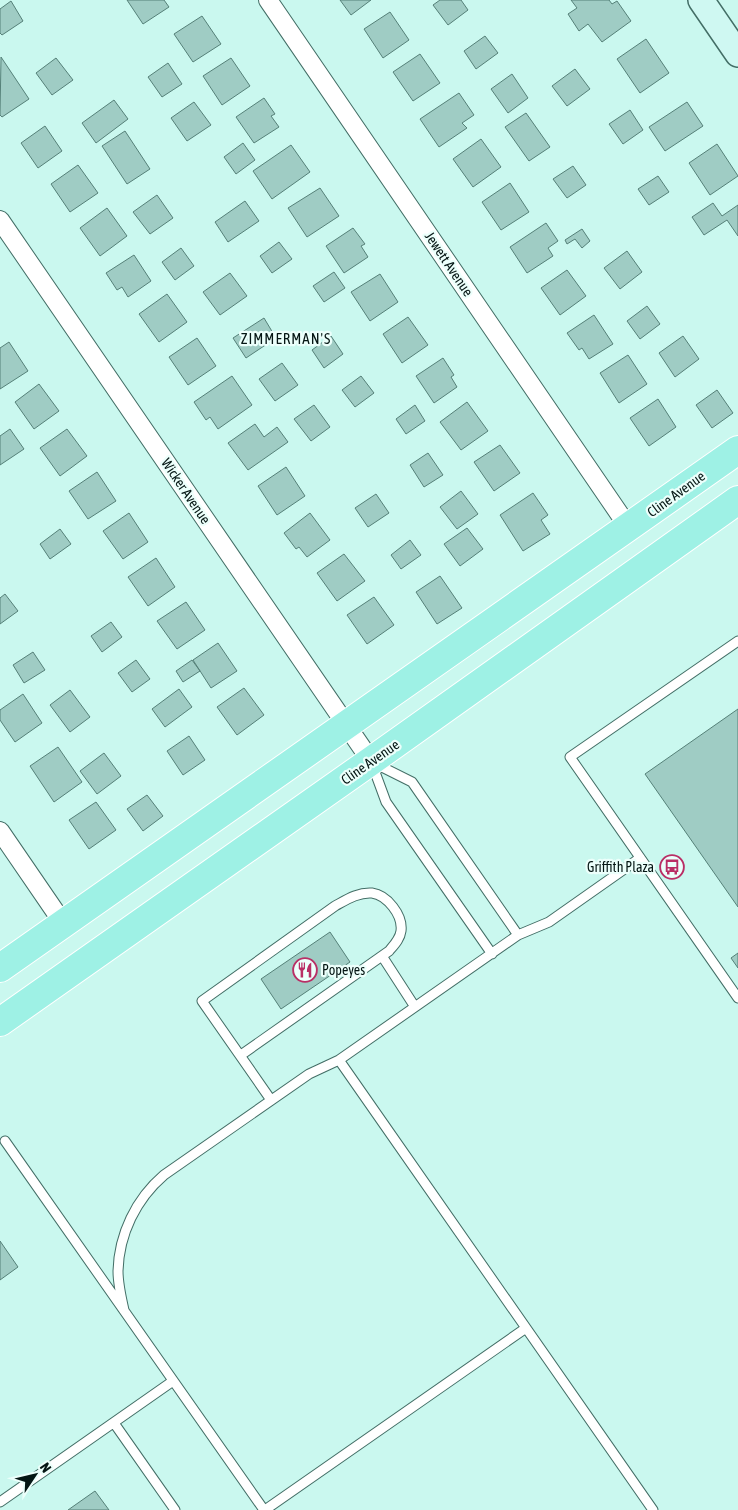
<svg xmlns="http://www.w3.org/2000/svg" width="738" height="1510" font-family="'Asap Condensed',sans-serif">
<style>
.building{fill:#9fccc4;stroke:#558078}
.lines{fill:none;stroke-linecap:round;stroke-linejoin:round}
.lane-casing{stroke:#436e66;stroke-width:11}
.street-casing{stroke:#436e66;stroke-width:20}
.secondary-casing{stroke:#436e66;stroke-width:28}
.primary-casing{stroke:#fff;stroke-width:30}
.lane{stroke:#fff;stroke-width:9}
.street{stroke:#fff;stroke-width:18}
.secondary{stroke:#cff8f2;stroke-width:25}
.primary{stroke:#9ef1e5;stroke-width:28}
.labels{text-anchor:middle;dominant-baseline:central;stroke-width:4.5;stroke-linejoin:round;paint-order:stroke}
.street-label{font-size:14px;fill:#051614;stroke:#ecfffb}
.poi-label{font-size:14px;fill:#051614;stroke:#ecfffb;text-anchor:end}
.neighbourhood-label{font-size:15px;letter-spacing:1px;fill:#051614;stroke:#ecfffb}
</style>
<rect width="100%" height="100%" fill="#caf8ef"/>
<!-- building -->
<path class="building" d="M 127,0 L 164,0 L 169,7 L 143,24 Z
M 340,0 L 371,0 L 351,15 Z
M 440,0 L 461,0 L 468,10 L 448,25 L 433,5 Z
M 571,0 L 609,0 L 612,4 L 617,1 L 631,21 L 602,42 L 588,24 L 579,31 L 568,14 L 577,8 Z
M 11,1 L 23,21 L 2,35 L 0,33 L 0,9 Z
M 390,12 L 409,40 L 383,58 L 364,29 Z
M 202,16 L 221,44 L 193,62 L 174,34 Z
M 485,36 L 498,53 L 476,69 L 464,51 Z
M 646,39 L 669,73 L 640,93 L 617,59 Z
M 420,54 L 440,83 L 413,101 L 393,72 Z
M 1,57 L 29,99 L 2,117 L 0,115 Z
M 56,58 L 73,80 L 52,95 L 36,73 Z
M 231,58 L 250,86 L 222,105 L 203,76 Z
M 168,63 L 182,84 L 162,97 L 148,77 Z
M 575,69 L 590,89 L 567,106 L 552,86 Z
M 512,74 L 528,98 L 508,113 L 491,89 Z
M 459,93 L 474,115 L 462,123 L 467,128 L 439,147 L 420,119 Z
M 264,98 L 275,114 L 271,116 L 279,127 L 254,143 L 236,117 Z
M 114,100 L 128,119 L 96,143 L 82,123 Z
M 194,102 L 211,125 L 187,141 L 171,118 Z
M 687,102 L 703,126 L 665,151 L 649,127 Z
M 630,110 L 643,130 L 623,144 L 609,124 Z
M 526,113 L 550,147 L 529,161 L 505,127 Z
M 45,126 L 62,151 L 38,168 L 21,143 Z
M 125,131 L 150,169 L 127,184 L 102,146 Z
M 481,139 L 501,167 L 473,187 L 453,159 Z
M 243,143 L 255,160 L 236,174 L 224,157 Z
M 717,144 L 738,176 L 710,195 L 689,163 Z
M 291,145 L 310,172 L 272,199 L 253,171 Z
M 78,165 L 98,193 L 70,212 L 51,184 Z
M 573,166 L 586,185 L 567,198 L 553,179 Z
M 658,176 L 669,192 L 649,205 L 638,189 Z
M 510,183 L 529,212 L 501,230 L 482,202 Z
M 320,188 L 339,216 L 307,237 L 288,208 Z
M 157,195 L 173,218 L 150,234 L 133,212 Z
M 245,201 L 259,221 L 228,242 L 215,222 Z
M 713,203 L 722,216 L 738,205 L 738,236 L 727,220 L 704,235 L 692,217 Z
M 107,208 L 127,236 L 100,256 L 80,228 Z
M 546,223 L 558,241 L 548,248 L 553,256 L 527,273 L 510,247 Z
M 353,228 L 365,244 L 361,246 L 368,257 L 344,273 L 326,246 Z
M 582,229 L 590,241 L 582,248 L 575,239 L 567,244 L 565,240 Z
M 279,242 L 292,259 L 272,273 L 260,256 Z
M 181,248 L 194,266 L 175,280 L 162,262 Z
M 627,251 L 642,272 L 620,289 L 604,268 Z
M 134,255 L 151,281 L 128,297 L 122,287 L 117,290 L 106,273 Z
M 567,270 L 586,296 L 560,315 L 541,288 Z
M 334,272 L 345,288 L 324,302 L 313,286 Z
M 230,273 L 247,296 L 220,315 L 203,292 Z
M 380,274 L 398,302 L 370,321 L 351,292 Z
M 167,294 L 187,322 L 159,342 L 139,314 Z
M 647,306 L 660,324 L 640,339 L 627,321 Z
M 594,315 L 613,344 L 589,359 L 582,348 L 579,350 L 567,333 Z
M 408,317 L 428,345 L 402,363 L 383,334 Z
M 264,318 L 276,338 L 246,358 L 233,338 Z
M 331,336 L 343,354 L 324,368 L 312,350 Z
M 683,336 L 699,359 L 675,377 L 659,353 Z
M 197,338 L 216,366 L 188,385 L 169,357 Z
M 9,342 L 28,371 L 0,389 L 0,348 Z
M 628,355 L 647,384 L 619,403 L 600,373 Z
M 443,358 L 454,375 L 451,377 L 457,387 L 434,403 L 416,376 Z
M 282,363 L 298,385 L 275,401 L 259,379 Z
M 232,376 L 252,405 L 218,429 L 210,417 L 206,420 L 194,402 Z
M 361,376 L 374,393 L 355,407 L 342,390 Z
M 39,384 L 59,411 L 34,429 L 15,402 Z
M 717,390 L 733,413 L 712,428 L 696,405 Z
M 658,399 L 676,427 L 649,446 L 630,418 Z
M 467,402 L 488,431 L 461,450 L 440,422 Z
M 314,405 L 330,427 L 311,441 L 294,419 Z
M 415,405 L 425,421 L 406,434 L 396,419 Z
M 255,424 L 264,437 L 277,427 L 288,442 L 248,470 L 228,443 Z
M 10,429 L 24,449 L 0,465 L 0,436 Z
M 67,429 L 87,456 L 60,476 L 40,448 Z
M 500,445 L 520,473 L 494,491 L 474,462 Z
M 428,453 L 443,475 L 424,487 L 410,465 Z
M 286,467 L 305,496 L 277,515 L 258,486 Z
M 97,472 L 116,501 L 88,519 L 69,491 Z
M 461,491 L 478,514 L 457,529 L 440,507 Z
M 533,493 L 548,515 L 541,520 L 550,534 L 523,551 L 500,515 Z
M 376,494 L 389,513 L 368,527 L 355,508 Z
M 129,513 L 148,542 L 123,559 L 103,531 Z
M 310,513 L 330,540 L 307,557 L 299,547 L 296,549 L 284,533 Z
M 467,528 L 483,549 L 460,566 L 444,544 Z
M 60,529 L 71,544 L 50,559 L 40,544 Z
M 410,540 L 421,555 L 401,569 L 391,555 Z
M 344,554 L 365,581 L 337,601 L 317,573 Z
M 156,558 L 175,587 L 148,606 L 128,577 Z
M 440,576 L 462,608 L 437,624 L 416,592 Z
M 5,594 L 18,611 L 0,624 L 0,598 Z
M 374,597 L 394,625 L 367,644 L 347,615 Z
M 186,602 L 205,630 L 177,649 L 157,621 Z
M 111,622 L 122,637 L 102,652 L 91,636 Z
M 218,643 L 237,671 L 211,688 L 193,660 Z
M 33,652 L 45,670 L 24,683 L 13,665 Z
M 136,660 L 150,679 L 132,692 L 118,673 Z
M 192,660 L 200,671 L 183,682 L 176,671 Z
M 244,688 L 264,715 L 237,735 L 217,707 Z
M 179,689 L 192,707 L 165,727 L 152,709 Z
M 70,690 L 90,717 L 70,732 L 50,705 Z
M 23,694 L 42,723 L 15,742 L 0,720 L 0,710 Z
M 738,709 L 738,907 L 645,774 Z
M 189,736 L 205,760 L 183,775 L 167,751 Z
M 58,747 L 82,782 L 54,802 L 30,766 Z
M 104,753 L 121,776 L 97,794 L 80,771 Z
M 147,795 L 163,816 L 143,831 L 127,809 Z
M 96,802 L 116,830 L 89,849 L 69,820 Z
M 330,932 L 350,962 L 281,1009 L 261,979 Z
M 738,953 L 738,968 L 731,958 Z
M 0,1241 L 18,1267 L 0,1280 Z
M 95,1491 L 109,1510 L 68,1510 Z"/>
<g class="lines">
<!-- lane casing -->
<g class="lane-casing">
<path id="lane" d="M 738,641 L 570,757 L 738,998
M 374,763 L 412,782 L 518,935
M 372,764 L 386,802 L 492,954
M 382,956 L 415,1007
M 241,1055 L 389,951 C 394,945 400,939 401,931 C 403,915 387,895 372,893 C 358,892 346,900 335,906 L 202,1001 L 271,1100
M 339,1060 L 653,1510
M 5,1141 L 264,1510
M 124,1310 C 121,1297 118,1284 118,1271 C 119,1234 136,1199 164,1175 L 309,1074 L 339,1060 L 518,935 L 549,922 L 640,858
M 114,1423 L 175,1510
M 0,1502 L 173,1381
M 265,1510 L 526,1328"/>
</g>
<!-- street casing -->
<g class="street-casing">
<path id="street" d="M 268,0 L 629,528
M 0,220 L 371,761
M 0,831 L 63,923"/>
</g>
<!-- secondary casing -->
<g class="secondary-casing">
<path id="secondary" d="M 701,0 L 738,54"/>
</g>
<!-- primary casing -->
<g class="primary-casing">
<path id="primary" d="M 0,968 L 738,450
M 0,1022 L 371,761 L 738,500"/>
</g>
<!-- lane -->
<use href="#lane" class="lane"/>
<!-- street -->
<use href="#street" class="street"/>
<!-- secondary -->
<use href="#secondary" class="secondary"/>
<!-- primary -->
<use href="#primary" class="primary"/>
</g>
<!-- icons -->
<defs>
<g id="bus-ring" transform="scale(1.25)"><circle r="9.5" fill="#ecfffb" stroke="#b92e65" stroke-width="1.5"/><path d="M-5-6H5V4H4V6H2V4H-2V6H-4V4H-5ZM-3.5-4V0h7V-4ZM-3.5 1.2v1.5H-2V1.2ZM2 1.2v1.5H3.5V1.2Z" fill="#b92e65"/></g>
<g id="restaurant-ring" transform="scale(1.25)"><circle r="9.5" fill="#ecfffb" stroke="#b92e65" stroke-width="1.5"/><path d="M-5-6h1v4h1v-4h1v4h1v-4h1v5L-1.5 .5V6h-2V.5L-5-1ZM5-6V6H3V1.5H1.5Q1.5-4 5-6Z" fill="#b92e65"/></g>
</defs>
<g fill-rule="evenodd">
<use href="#bus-ring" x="672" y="867"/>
<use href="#restaurant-ring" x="305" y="970"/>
</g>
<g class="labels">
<!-- street labels -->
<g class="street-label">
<text transform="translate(449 264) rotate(56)">Jewett Avenue</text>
<text transform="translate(186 491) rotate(56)">Wicker Avenue</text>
<text transform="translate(676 494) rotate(-36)">Cline Avenue</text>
<text transform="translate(370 762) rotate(-35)">Cline Avenue</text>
</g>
<!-- poi labels -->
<g class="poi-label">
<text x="654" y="867">Griffith Plaza</text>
<text x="322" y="970" text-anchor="start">Popeyes</text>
</g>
<!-- neighbourhood labels -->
<g class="neighbourhood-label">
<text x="286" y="338">ZIMMERMAN'S</text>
</g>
</g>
<!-- north arrow -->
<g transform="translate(35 1475) rotate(55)" stroke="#ecfffb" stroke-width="4" paint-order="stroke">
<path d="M0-4L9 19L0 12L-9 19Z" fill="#051614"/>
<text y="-8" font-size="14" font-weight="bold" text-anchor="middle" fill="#051614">N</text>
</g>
</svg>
